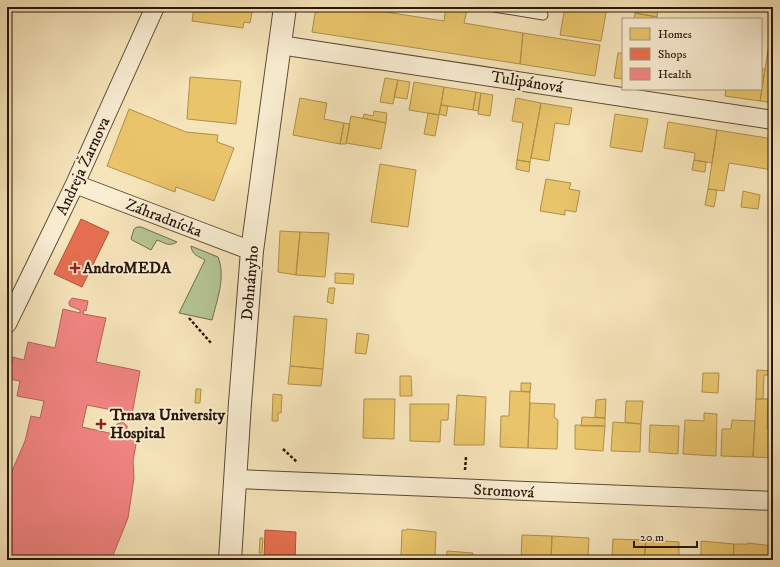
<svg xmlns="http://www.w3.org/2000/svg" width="780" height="567" font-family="'IM FELL DW Pica',serif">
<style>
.green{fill:#b6c594;stroke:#6f6e4e}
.homes{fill:#e9c46a;stroke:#af904d}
.shops{fill:#e76f51;stroke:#ae543b}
.health{fill:#f28482;stroke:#b5635e}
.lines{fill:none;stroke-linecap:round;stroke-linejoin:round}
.service-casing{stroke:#5c4a35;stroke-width:11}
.minor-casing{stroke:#5c4a35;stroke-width:20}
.tertiary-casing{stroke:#5c4a35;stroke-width:24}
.path{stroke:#281609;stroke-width:2.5;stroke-dasharray:3 2;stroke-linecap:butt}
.service{stroke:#f9edd2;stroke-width:9}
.minor{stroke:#f9edd2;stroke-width:18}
.tertiary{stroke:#f9edd2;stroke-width:22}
.poi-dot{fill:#8f2418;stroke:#f9edd2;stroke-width:1.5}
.labels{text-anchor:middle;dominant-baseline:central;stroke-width:4;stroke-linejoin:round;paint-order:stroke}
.street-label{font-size:16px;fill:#281609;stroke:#f9edd2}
.poi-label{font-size:16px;font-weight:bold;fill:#281609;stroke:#f9edd2;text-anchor:start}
</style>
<rect width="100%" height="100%" fill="#f6e4ba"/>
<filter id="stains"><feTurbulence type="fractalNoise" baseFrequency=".005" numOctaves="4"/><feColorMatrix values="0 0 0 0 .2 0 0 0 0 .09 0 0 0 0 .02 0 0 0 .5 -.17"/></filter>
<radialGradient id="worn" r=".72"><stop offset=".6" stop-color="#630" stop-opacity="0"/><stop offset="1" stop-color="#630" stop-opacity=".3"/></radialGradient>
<!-- green -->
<path class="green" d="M 137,227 L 141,227 L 177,242 C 169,247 165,243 157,240 L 151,250 L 132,240 L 131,239 L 134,229 Z
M 191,246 L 218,257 C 226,277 217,300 212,320 L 179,313 L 205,260 C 198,256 192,255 191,246 Z"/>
<!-- homes -->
<path class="homes" d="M 194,7 L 253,7 L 250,23 L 244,22 L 243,28 L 192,21 Z
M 316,7 L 354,7 L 444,21 L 446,7 L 467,10 L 464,23 L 523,33 L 520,64 L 312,32 Z
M 565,7 L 607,7 L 601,41 L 560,35 Z
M 636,7 L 658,7 L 657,17 L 635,13 Z
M 635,13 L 657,17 L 656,19 L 634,19 Z
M 523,33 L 600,45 L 595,76 L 520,64 Z
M 769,44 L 773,45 L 773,103 L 760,101 Z
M 618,53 L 623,53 L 623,79 L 614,78 Z
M 761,69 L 765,69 L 760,101 L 725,96 L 726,89 L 761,89 Z
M 190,77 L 241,81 L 236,124 L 187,119 Z
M 385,78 L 398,80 L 393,104 L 380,102 Z
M 398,80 L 410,82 L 407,99 L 394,97 Z
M 414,82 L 444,87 L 439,115 L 409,110 Z
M 444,87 L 476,92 L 473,110 L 441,105 Z
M 476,92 L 481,93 L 478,111 L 473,110 Z
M 481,93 L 493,95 L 490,116 L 478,114 Z
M 300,98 L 327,103 L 324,119 L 344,123 L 340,144 L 293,135 Z
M 516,98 L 541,103 L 530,162 L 517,160 L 523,123 L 512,121 Z
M 541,103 L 572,108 L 569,125 L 555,123 L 549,161 L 531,158 Z
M 441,105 L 448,106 L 446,116 L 439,114 Z
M 129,109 L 186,132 L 218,135 L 217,142 L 234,148 L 214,201 L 176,187 L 175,192 L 107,166 Z
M 374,111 L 387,113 L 386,123 L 363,118 L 364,114 L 373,116 Z
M 428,113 L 439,115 L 435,136 L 424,134 Z
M 615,114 L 648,119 L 642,152 L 610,147 Z
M 351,116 L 386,123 L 381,149 L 346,143 Z
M 668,122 L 717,130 L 712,163 L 694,160 L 695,153 L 664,148 Z
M 344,123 L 350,124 L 346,144 L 340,144 Z
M 717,130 L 773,139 L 773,170 L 729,163 L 724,191 L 708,189 Z
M 517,160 L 530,162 L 529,172 L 516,169 Z
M 694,160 L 706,162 L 705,172 L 692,170 Z
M 380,164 L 416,170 L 408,227 L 371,222 Z
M 546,179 L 571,183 L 569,189 L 580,191 L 576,212 L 565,210 L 565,215 L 540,211 Z
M 708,189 L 717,190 L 714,207 L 705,205 Z
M 743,191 L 760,195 L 758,209 L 741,207 Z
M 280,231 L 300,232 L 296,275 L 278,272 Z
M 300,232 L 329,233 L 325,277 L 296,275 Z
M 335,273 L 354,274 L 353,284 L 335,283 Z
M 329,288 L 335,288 L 333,304 L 327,302 Z
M 294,316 L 327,319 L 323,369 L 290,366 Z
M 357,333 L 369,335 L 366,354 L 355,353 Z
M 290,366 L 323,369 L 321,386 L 288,384 Z
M 757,370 L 773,371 L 773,375 L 764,375 L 763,399 L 756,399 Z
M 703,373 L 719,373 L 718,393 L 702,392 Z
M 400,376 L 411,376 L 412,396 L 400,396 Z
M 521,383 L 531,383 L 530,392 L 521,391 Z
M 196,389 L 201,389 L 200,403 L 195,403 Z
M 510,391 L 530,392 L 528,448 L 500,447 L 501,416 L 509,416 Z
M 273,394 L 282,395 L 281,413 L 278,413 L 278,421 L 272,421 Z
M 457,395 L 486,397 L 484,445 L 454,445 Z
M 364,399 L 395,399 L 394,439 L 363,438 Z
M 606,399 L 605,418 L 595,417 L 596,400 Z
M 756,399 L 768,399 L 767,429 L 773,429 L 773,458 L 753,457 Z
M 626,401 L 643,401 L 641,424 L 625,422 Z
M 530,403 L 555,404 L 554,417 L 558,420 L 557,449 L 528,448 Z
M 410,404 L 449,404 L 448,420 L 441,420 L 440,442 L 410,441 Z
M 704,413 L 717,414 L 716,456 L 683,454 L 685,420 L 704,421 Z
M 582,417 L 605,418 L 605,426 L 581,426 Z
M 732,420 L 755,421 L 753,457 L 721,456 L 722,429 L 731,429 Z
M 613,422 L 641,424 L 640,452 L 611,451 Z
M 575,425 L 605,426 L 603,451 L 575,449 Z
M 650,425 L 679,426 L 678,454 L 649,452 Z
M 407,529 L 436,532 L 435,557 L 422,557 L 422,560 L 410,560 L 410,557 L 401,556 L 402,530 L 407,530 Z
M 522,535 L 552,536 L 551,560 L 521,560 Z
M 552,536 L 589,538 L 588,560 L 551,560 Z
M 260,538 L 263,538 L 262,553 L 259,553 Z
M 613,539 L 646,540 L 644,560 L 622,560 L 622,557 L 612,556 Z
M 646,540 L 679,542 L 679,559 L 644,560 Z
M 701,541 L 734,544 L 733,560 L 701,560 Z
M 748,543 L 773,546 L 772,560 L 733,560 L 734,544 L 748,544 Z
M 447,551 L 473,553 L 473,557 L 493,559 L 493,560 L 446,560 Z"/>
<!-- shops -->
<path class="shops" d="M 81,219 L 109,232 L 82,287 L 54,274 Z
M 265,530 L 296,532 L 295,560 L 264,560 Z"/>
<!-- health -->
<path class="health" d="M 72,298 L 88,301 L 86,311 L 84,310 L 83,314 L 106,318 L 96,362 L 140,371 L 132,414 L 87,405 L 82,427 L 118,435 L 119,432 L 116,427 L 117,424 L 123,422 L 127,426 L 127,429 L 122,433 L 122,435 L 137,439 L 133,461 L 134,478 L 128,518 L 111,560 L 10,560 L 10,557 L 7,556 L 7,493 L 12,471 L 25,441 L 31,416 L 40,418 L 44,401 L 17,396 L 20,381 L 9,379 L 13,357 L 24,360 L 28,342 L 55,348 L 63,309 L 80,313 L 80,310 L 70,306 L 69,304 L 69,302 Z"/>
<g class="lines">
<!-- service casing -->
<g class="service-casing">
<path id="service" d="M 494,7 L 543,15"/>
</g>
<!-- minor casing -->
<g class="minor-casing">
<path id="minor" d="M 280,45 L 773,120
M 75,184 L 252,251
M 7,324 L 75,184 L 155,7
M 235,479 L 773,501"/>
</g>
<!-- tertiary casing -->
<g class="tertiary-casing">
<path id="tertiary" d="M 230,560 L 240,403 L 252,251 L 285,7"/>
</g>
<!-- path -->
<path class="path" d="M 189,318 L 211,343
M 7,368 L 11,370
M 283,449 L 297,462
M 465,470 L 466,457"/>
<!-- service -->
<use href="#service" class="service"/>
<!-- minor -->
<use href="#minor" class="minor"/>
<!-- tertiary -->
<use href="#tertiary" class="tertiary"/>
</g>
<!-- markers -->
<g class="poi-dot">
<path d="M73 262h4v4h4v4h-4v4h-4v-4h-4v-4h4z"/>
<path d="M99 418h4v4h4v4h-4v4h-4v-4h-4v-4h4z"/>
</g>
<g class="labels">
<!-- street labels -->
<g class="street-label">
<text transform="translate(527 82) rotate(9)">Tulipánová</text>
<text transform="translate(83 166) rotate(-65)">Andreja Žarnova</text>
<text transform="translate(164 218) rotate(21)">Záhradnícka</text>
<text transform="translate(250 283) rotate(-85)">Dohnányho</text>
<text transform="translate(504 491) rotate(3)">Stromová</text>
</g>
<!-- poi labels -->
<g class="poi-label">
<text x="83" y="268">AndroMEDA</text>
<text x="110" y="415">Trnava University<tspan x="110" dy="18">Hospital</tspan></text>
</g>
</g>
<!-- margin -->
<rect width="780" height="567" fill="none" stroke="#f6e4ba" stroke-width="24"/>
<rect x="8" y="8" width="764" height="551" fill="none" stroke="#281609" stroke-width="2"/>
<rect x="12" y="12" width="756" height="543" fill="none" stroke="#281609"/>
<!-- legend -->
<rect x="622" y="18" width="140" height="72" fill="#f9edd2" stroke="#a59782"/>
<rect x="630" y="28" width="20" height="12" fill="#e9c46a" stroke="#a59782"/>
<text x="658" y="38" font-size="12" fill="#281609">Homes</text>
<rect x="630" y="48" width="20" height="12" fill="#e76f51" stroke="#a59782"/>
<text x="658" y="58" font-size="12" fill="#281609">Shops</text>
<rect x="630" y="68" width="20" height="12" fill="#f28482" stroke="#a59782"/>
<text x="658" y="78" font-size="12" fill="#281609">Health</text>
<!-- scale -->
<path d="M634 541v6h63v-6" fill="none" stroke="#281609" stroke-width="2"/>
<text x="640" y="541" font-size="12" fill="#281609" stroke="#f9edd2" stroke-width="3" paint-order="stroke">20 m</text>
<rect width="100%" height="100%" filter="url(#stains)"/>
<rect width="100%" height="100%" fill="url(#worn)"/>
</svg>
